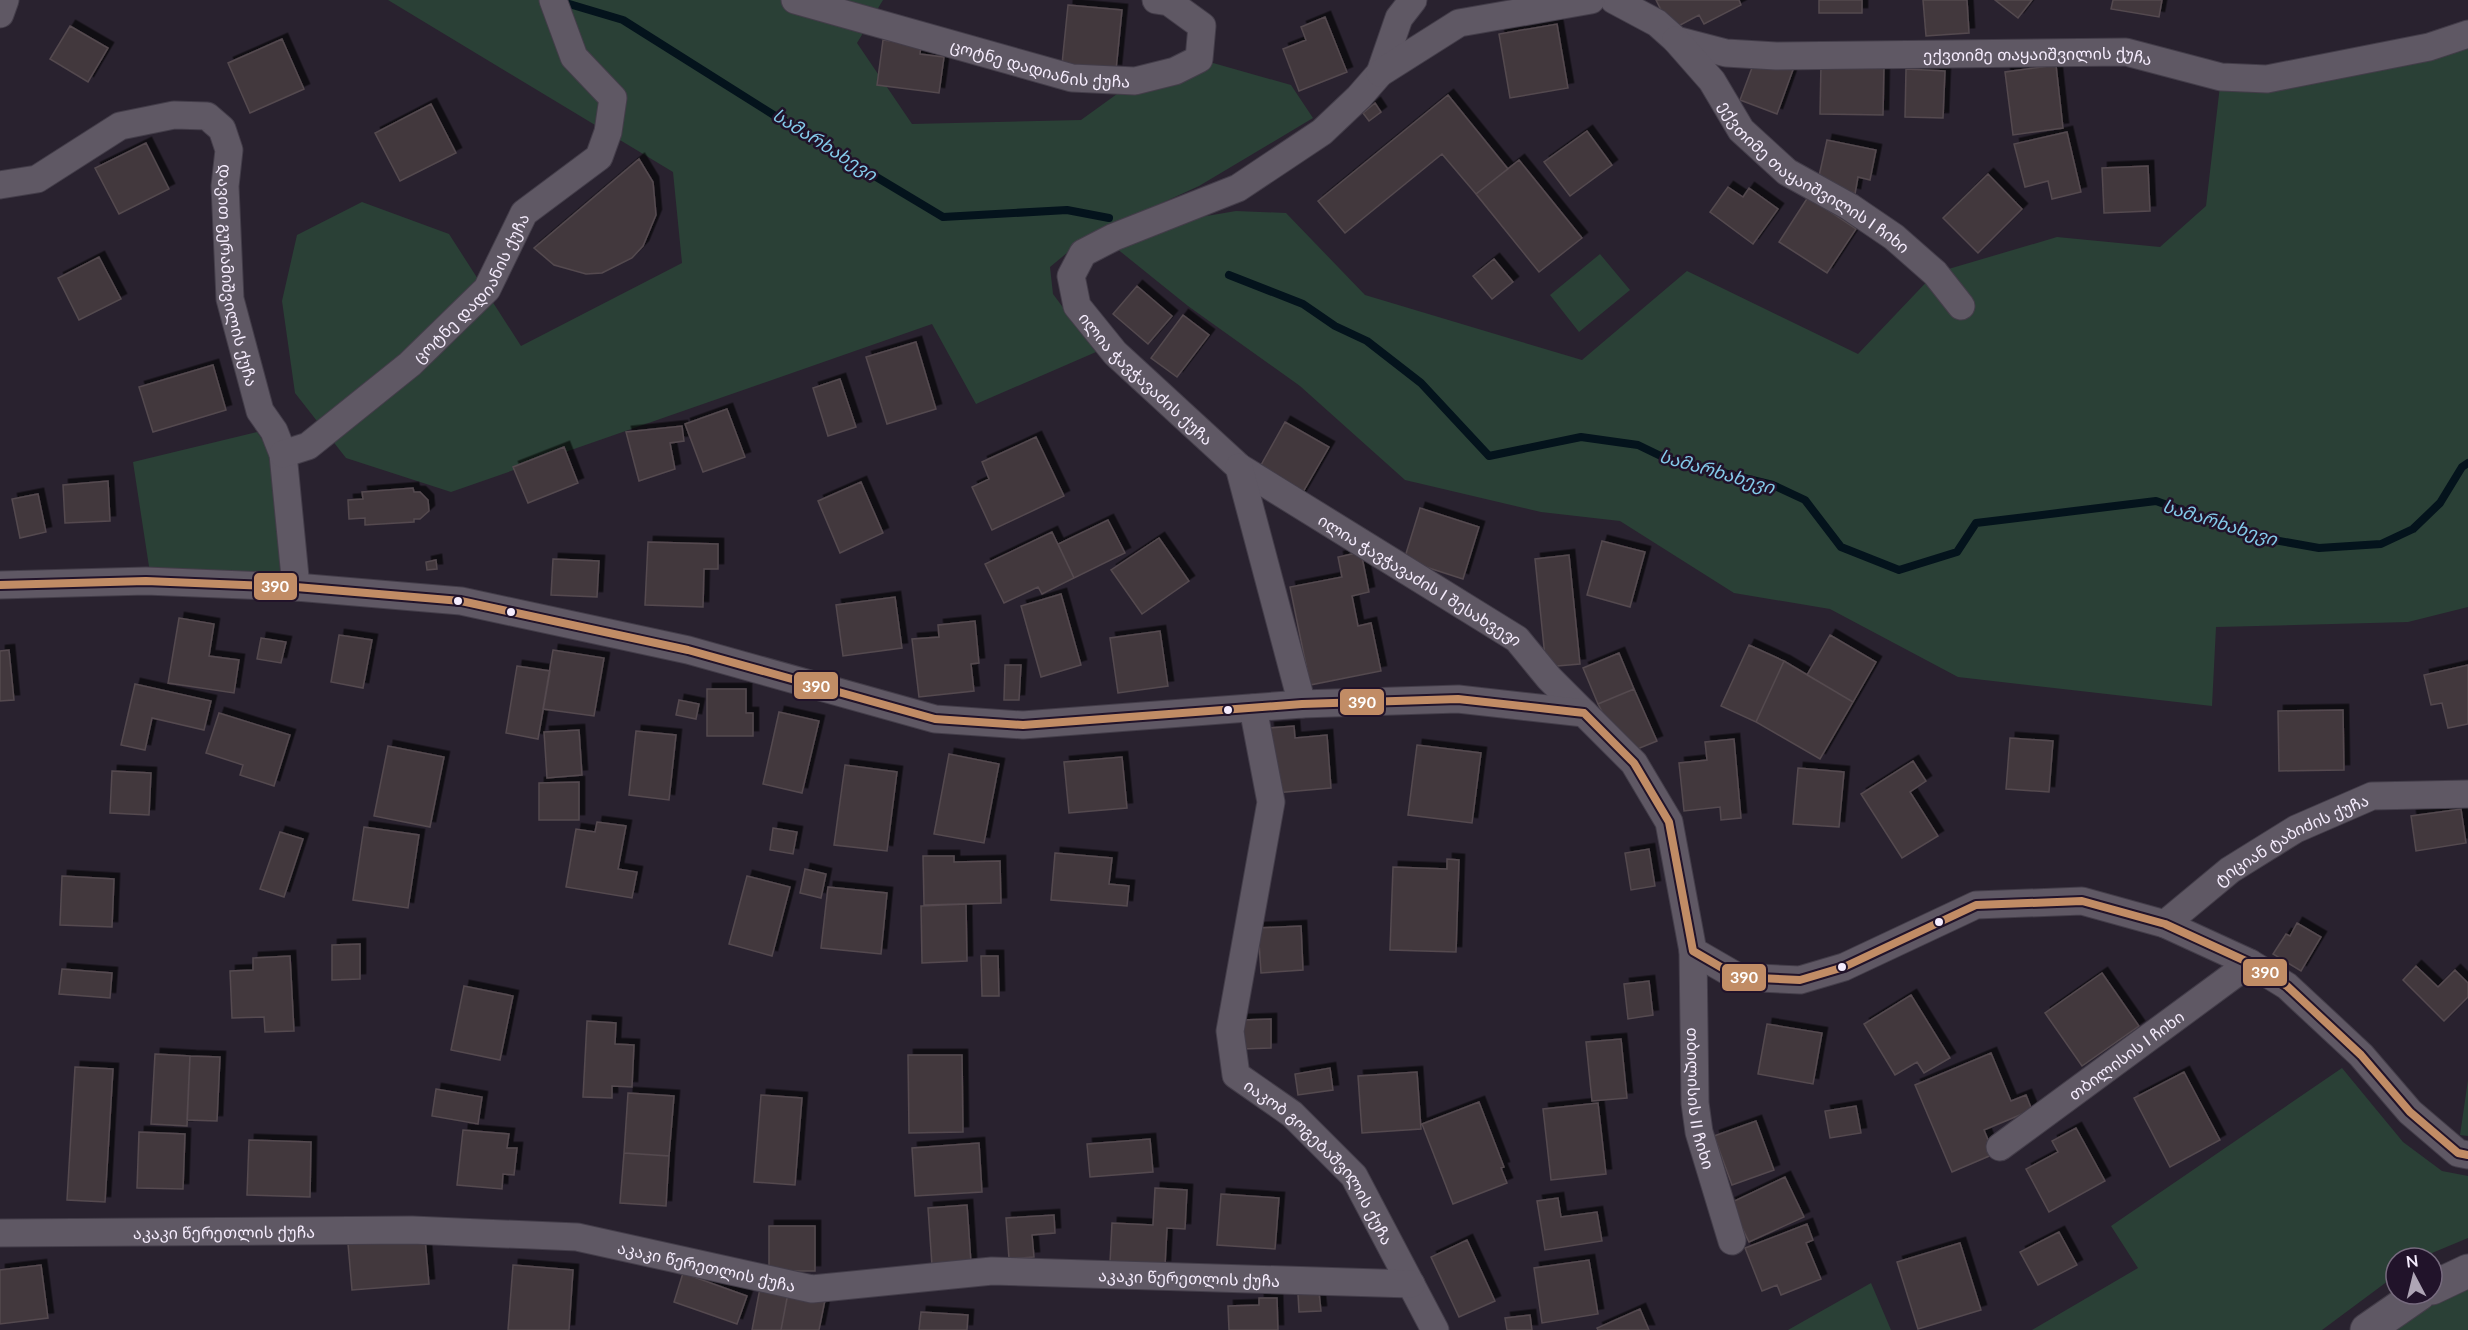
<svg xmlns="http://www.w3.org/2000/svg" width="2468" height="1330" font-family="Lato,'Noto Sans Georgian',sans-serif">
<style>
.green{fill:#2a4036}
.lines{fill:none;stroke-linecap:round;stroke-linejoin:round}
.stream{stroke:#04131c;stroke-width:8}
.building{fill:#43393e;stroke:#544a4f;stroke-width:1.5;filter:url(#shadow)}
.street-casing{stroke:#433d49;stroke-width:29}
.secondary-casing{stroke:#433d49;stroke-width:35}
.street{stroke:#5f5864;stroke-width:27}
.secondary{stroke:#5f5864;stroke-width:33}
.bus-1-casing{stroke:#21132a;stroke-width:12}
.bus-1{stroke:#c18c65;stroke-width:8}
.bus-dot{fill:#f5ecfd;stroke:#21132a;stroke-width:2}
.labels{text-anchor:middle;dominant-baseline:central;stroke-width:5;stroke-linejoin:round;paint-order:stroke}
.street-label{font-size:16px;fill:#f5ecfd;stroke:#21132a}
.water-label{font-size:18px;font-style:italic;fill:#84cbea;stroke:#21132a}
.line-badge{stroke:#21132a;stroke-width:2}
.badge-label{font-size:16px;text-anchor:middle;font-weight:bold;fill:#fff}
</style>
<defs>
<filter id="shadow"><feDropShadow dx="5.5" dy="-5.5" stdDeviation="0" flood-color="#0009"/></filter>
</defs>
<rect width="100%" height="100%" fill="#29222f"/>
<!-- green -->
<path class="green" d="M 388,0 L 883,0 L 857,43 L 912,124 L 1081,120 L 1135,81 L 1199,59 L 1291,85 L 1313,118 L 1199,186 L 1085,238 L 1050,267 L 1053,294 L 1096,352 L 976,404 L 932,324 L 451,492 L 346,458 L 295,393 L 282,301 L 297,235 L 362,202 L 449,234 L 521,346 L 682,263 L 673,172 Z
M 2468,34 L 2468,607 L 2408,622 L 2216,627 L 2212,706 L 1958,677 L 1830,609 L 1734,593 L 1620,521 L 1541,512 L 1405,480 L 1300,386 L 1188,306 L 1116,248 L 1183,220 L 1236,211 L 1286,213 L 1365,295 L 1582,360 L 1687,271 L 1858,354 L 1935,273 L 2057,237 L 2160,247 L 2206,206 L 2221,77 Z
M 1600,254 L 1630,290 L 1579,332 L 1550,295 Z
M 257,432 L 275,458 L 280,571 L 150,573 L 133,462 Z
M 2342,1068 L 2403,1142 L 2442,1171 L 2468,1176 L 2468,1238 L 2420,1258 L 2396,1258 L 2396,1275 L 2322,1330 L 2032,1330 L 2138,1268 L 2111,1226 Z
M 2468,1080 L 2468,1136 L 2460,1135 Z
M 2468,1279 L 2468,1330 L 2379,1330 Z
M 1871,1283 L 1891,1330 L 1788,1330 Z"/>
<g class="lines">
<!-- stream -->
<path class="stream" d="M 559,1 L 623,20 L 788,124 L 943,217 L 1067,210 L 1109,218
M 1229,275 L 1303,304 L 1335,326 L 1367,341 L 1421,383 L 1489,456 L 1581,437 L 1638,445 L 1669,460 L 1773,485 L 1805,500 L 1841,547 L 1899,570 L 1957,552 L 1976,523 L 2156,501 L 2257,537 L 2319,548 L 2381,544 L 2413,529 L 2440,503 L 2462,467 L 2468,463"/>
</g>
<!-- building -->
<path class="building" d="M 1656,0 L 1739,0 L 1741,5 L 1704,24 L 1699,15 L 1671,30 Z
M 1819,0 L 1862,0 L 1862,13 L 1819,13 Z
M 1923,0 L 1967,0 L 1969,33 L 1926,36 Z
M 1995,0 L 2032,0 L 2018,18 Z
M 2113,0 L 2162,0 L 2159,17 L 2111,9 Z
M 1068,5 L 1122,10 L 1116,70 L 1062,64 Z
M 1325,17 L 1347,72 L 1299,91 L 1283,49 L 1306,40 L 1301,27 Z
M 1557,24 L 1568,88 L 1510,98 L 1499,34 Z
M 70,26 L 108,48 L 88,82 L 50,59 Z
M 282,39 L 304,89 L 250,113 L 228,63 Z
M 883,40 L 921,45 L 920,54 L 944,57 L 939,93 L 877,85 Z
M 1821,63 L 1884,65 L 1883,115 L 1820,114 Z
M 1753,65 L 1794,67 L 1777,114 L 1740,100 Z
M 2056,65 L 2063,128 L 2013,135 L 2005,72 Z
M 1906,69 L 1945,71 L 1943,118 L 1905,117 Z
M 1448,95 L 1508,169 L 1476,194 L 1442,154 L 1345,233 L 1318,201 Z
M 1375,103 L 1381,112 L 1369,121 L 1363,113 Z
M 431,104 L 456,153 L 400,181 L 375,133 Z
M 1587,131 L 1612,165 L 1570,196 L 1544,162 Z
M 2067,132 L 2081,192 L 2052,199 L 2048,181 L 2025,187 L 2014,144 Z
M 1827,140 L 1876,150 L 1870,180 L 1858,177 L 1855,194 L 1817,185 Z
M 146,143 L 169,189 L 119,214 L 95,168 Z
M 639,159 L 653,182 L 656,215 L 643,246 L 632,258 L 602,273 L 586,274 L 554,265 L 534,248 Z
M 1519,160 L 1582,238 L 1539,272 L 1476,194 Z
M 2148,166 L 2150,211 L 2104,213 L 2102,168 Z
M 1988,174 L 2022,209 L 1978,253 L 1943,218 Z
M 1728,187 L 1743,197 L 1749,188 L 1778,209 L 1753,244 L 1710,212 Z
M 1808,197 L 1856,229 L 1827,273 L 1779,242 Z
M 99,257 L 121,299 L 79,320 L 58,278 Z
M 1494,259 L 1513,282 L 1492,299 L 1473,276 Z
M 1137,286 L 1172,316 L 1148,344 L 1113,314 Z
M 1183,315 L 1209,335 L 1177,377 L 1151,358 Z
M 916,342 L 936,409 L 887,424 L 866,357 Z
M 213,365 L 226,410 L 153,432 L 139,387 Z
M 840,379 L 856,427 L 828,436 L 813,388 Z
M 727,409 L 745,457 L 703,472 L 685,424 Z
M 1285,422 L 1329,447 L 1299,499 L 1256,474 Z
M 682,426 L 684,441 L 670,443 L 675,469 L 639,481 L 626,432 Z
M 1036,437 L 1064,496 L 992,530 L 972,487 L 989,479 L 982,462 Z
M 564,447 L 578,483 L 528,503 L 513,467 Z
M 108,481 L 110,521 L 65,523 L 63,485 Z
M 861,482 L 883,533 L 840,553 L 818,501 Z
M 413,488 L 414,492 L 420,492 L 428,500 L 429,511 L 420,519 L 414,519 L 414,522 L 365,525 L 365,518 L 349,519 L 348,500 L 363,499 L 362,492 Z
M 38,494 L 46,532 L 20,538 L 12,499 Z
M 1420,508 L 1479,527 L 1463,579 L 1404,560 Z
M 1108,520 L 1125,553 L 1074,578 L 1058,544 Z
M 1052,532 L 1074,578 L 1042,594 L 1038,587 L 1004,603 L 985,564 Z
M 1159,538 L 1189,581 L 1142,614 L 1111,570 Z
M 1602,541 L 1645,552 L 1630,607 L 1587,595 Z
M 648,542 L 718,544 L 718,569 L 704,569 L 703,607 L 645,605 Z
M 1361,552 L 1369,592 L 1352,596 L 1358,626 L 1371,623 L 1381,671 L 1310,685 L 1290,587 L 1342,577 L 1338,557 Z
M 1569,555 L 1580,664 L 1546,667 L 1535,559 Z
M 553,559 L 599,561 L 597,597 L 551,595 Z
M 436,560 L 437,569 L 427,570 L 426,562 Z
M 1061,594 L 1081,665 L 1041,677 L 1021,606 Z
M 895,597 L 902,648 L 843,656 L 836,605 Z
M 179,618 L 214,624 L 209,656 L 239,660 L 234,693 L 168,683 Z
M 975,621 L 979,663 L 971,664 L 974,691 L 919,697 L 912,639 L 939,637 L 938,625 Z
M 1160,631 L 1168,686 L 1118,693 L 1110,638 Z
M 339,635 L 372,640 L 363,688 L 331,682 Z
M 1830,635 L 1876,662 L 1853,702 L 1807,675 Z
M 261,638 L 286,642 L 281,663 L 257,659 Z
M 1749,645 L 1784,661 L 1756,722 L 1721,706 Z
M 9,650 L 14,700 L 0,701 L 0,651 Z
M 553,650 L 604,658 L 594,716 L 543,709 Z
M 1619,653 L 1634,689 L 1598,704 L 1583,668 Z
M 1784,661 L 1853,702 L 1820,759 L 1756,722 Z
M 1005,665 L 1021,665 L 1019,700 L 1004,700 Z
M 2468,665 L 2468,724 L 2448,728 L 2442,703 L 2431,705 L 2424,675 Z
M 517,666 L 550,671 L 538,739 L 506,733 Z
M 135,684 L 211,701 L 204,730 L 152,718 L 145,750 L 121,745 Z
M 707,689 L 746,689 L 746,713 L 753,713 L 753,736 L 707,736 Z
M 1634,689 L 1657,741 L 1635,750 L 1617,741 L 1598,704 Z
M 679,700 L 699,704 L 696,719 L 676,715 Z
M 2343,710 L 2344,770 L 2279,771 L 2278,711 Z
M 779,712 L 819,721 L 802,793 L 763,784 Z
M 219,713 L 290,735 L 274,786 L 240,775 L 243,765 L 206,753 Z
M 1294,726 L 1295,738 L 1327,735 L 1331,788 L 1275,793 L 1269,728 Z
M 579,730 L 582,775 L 547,778 L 544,732 Z
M 636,731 L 676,735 L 669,800 L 629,795 Z
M 2010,738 L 2053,741 L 2049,792 L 2006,789 Z
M 1734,739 L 1741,818 L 1721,820 L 1720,807 L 1684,811 L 1679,763 L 1707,760 L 1705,742 Z
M 1417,745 L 1481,753 L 1472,823 L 1408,815 Z
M 388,746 L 444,757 L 430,827 L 374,816 Z
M 949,754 L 999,764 L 984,843 L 934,834 Z
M 1122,757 L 1127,808 L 1069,813 L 1064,762 Z
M 1913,761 L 1926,781 L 1910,792 L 1938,836 L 1902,858 L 1861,794 Z
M 845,765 L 897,772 L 887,851 L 834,845 Z
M 1798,768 L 1844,772 L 1839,827 L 1793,824 Z
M 112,771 L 151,773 L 149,815 L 110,813 Z
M 579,782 L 579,820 L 539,820 L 539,783 Z
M 2461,809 L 2466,843 L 2416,851 L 2411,816 Z
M 597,822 L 626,826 L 618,869 L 637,872 L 632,898 L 566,887 L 576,829 L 595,832 Z
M 364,827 L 419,835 L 408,908 L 353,900 Z
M 773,828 L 797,832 L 793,854 L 770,850 Z
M 280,832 L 303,839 L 284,897 L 260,889 Z
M 1649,849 L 1655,886 L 1631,890 L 1625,853 Z
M 1055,853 L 1112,858 L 1109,884 L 1129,886 L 1127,906 L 1051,900 Z
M 923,856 L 954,856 L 954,862 L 1000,861 L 1001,903 L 924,905 Z
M 1447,859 L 1459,860 L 1456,952 L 1390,950 L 1393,867 L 1447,869 Z
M 805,869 L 826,874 L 821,898 L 800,893 Z
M 62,876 L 114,879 L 112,927 L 60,925 Z
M 747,876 L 790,887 L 772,956 L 729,944 Z
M 828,887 L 887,893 L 881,954 L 821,948 Z
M 966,904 L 967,961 L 922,963 L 921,906 Z
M 2297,923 L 2321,937 L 2301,971 L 2273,954 L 2286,934 L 2290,936 Z
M 1301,926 L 1303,970 L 1261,973 L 1258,928 Z
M 360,944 L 360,979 L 332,980 L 332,945 Z
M 290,956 L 294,1031 L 265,1032 L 264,1017 L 232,1018 L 230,971 L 253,970 L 253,958 Z
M 981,956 L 998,956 L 999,996 L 982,996 Z
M 2416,966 L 2438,987 L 2455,970 L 2468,983 L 2468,997 L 2444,1021 L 2403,980 Z
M 62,969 L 112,973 L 110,998 L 59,994 Z
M 2102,973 L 2139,1026 L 2082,1066 L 2045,1013 Z
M 1649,981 L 1653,1015 L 1628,1019 L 1624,984 Z
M 464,986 L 513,996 L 500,1060 L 451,1050 Z
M 1911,995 L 1950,1058 L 1924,1073 L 1917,1062 L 1895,1075 L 1864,1024 Z
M 1271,1019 L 1271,1048 L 1242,1049 L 1242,1020 Z
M 587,1021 L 616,1023 L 615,1044 L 634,1045 L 632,1087 L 612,1086 L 612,1098 L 583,1097 Z
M 1767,1024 L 1822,1033 L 1813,1084 L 1758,1074 Z
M 1621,1039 L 1627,1098 L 1592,1101 L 1586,1042 Z
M 1991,1053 L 2011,1101 L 2026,1095 L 2032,1110 L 1984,1130 L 1994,1154 L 1952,1172 L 1915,1085 Z
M 155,1054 L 190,1056 L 187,1126 L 151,1124 Z
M 908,1055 L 962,1055 L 963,1132 L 909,1133 Z
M 190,1056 L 220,1057 L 217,1121 L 187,1120 Z
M 75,1067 L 113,1069 L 105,1202 L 67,1200 Z
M 1330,1068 L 1333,1090 L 1298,1095 L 1295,1074 Z
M 1417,1072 L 1421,1129 L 1362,1133 L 1358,1076 Z
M 2184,1072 L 2220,1140 L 2170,1167 L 2134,1098 Z
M 436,1089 L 482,1097 L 478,1124 L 432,1116 Z
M 628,1093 L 674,1096 L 669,1156 L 624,1153 Z
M 761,1095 L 802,1098 L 795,1185 L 754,1182 Z
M 1479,1102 L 1504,1167 L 1501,1168 L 1507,1183 L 1453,1204 L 1422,1124 Z
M 1598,1103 L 1606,1174 L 1551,1180 L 1543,1109 Z
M 1856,1106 L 1861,1133 L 1830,1138 L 1825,1111 Z
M 1756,1121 L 1774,1170 L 1732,1185 L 1714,1136 Z
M 2076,1128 L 2105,1181 L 2049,1212 L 2026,1169 L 2058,1152 L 2052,1141 Z
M 463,1130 L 509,1134 L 507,1148 L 517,1148 L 514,1175 L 503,1174 L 502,1189 L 457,1185 Z
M 139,1132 L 185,1134 L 183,1189 L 137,1188 Z
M 1150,1139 L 1153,1172 L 1090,1177 L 1087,1144 Z
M 249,1140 L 311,1142 L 310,1197 L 247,1195 Z
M 979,1143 L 982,1192 L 915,1196 L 912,1148 Z
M 624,1153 L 669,1156 L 666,1206 L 620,1203 Z
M 1785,1177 L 1804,1217 L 1749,1242 L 1730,1203 Z
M 1155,1188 L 1187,1190 L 1185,1229 L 1167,1228 L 1165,1266 L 1110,1263 L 1112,1223 L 1153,1225 Z
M 1221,1194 L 1279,1198 L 1275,1249 L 1217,1245 Z
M 1558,1198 L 1561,1217 L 1597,1212 L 1602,1241 L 1545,1250 L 1537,1201 Z
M 967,1205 L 971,1263 L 932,1266 L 928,1208 Z
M 1054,1215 L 1055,1233 L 1032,1235 L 1034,1257 L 1009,1259 L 1006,1218 Z
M 1807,1224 L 1813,1240 L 1806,1243 L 1821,1279 L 1781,1295 L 1777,1285 L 1762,1291 L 1745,1248 Z
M 769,1226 L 815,1226 L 815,1271 L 769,1271 Z
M 2059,1232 L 2077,1265 L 2038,1285 L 2020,1252 Z
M 425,1238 L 429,1284 L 352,1290 L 348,1244 Z
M 1467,1240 L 1495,1301 L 1459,1317 L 1431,1257 Z
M 1960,1243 L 1981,1310 L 1918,1329 L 1897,1262 Z
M 1589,1260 L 1598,1314 L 1542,1323 L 1534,1268 Z
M 41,1265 L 48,1318 L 0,1324 L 0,1270 Z
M 513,1265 L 573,1270 L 569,1330 L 508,1330 Z
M 683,1273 L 747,1296 L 737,1324 L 674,1302 Z
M 760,1288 L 788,1293 L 781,1330 L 752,1330 Z
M 1319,1292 L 1321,1311 L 1299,1312 L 1298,1294 Z
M 788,1293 L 825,1300 L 819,1330 L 781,1330 Z
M 1259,1298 L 1277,1298 L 1278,1330 L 1229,1330 L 1228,1306 L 1259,1305 Z
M 1640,1309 L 1649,1330 L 1598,1330 L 1597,1328 Z
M 921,1312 L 968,1315 L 967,1330 L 919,1330 Z
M 1530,1315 L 1532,1330 L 1507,1330 L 1505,1318 Z"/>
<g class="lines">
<!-- street casing -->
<g class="street-casing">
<g id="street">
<path id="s1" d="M 795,0 L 1072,78 L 1135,81 L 1175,71 L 1199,59 L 1202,26 L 1169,2 L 1156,0"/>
<path id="s2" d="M 1413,0 L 1399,18 L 1380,73 L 1359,97 L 1322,132 L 1238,188 L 1114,237 L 1083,253 L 1071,276 L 1077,306 L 1115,353 L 1239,467 L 1517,639 L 1549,678 L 1584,713"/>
<path id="s3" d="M 1614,0 L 1657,23 L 1676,40 L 1726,53 L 1776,56 L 2126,52 L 2221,77 L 2267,79 L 2429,47 L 2468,34"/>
<path d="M 0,14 L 5,0"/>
<path id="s4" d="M 1676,40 L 1712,81 L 1741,130 L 1787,172 L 1850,207 L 1894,237 L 1935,273 L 1961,306"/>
<path d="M 1380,73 L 1459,23 L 1591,0"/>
<path id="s5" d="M 0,185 L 37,179 L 120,126 L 174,115 L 207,116 L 222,129 L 229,150 L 225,186 L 230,299 L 260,411 L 274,431 L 283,454 L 296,587"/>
<path id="s6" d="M 283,454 L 308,446 L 410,364 L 487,289 L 524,213 L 599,157 L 608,132 L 613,98 L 574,57 L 553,0"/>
<path d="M 1239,467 L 1302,704"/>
<path d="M 0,585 L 146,581 L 296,587 L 461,601 L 688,650 L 935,719 L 1023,725 L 1302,704 L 1458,699 L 1584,713 L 1634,763 L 1669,822 L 1693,951 L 1738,977 L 1800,980 L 1844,967 L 1976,905 L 2082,901 L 2165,924 L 2250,963 L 2287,986 L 2361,1055 L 2410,1112 L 2458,1153 L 2468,1155"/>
<path id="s7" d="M 1253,708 L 1271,802 L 1230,1031 L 1236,1075 L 1292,1114 L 1354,1176 L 1435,1330"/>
<path id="s8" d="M 2165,924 L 2230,870 L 2296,829 L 2372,796 L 2468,794"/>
<path id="s9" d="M 1693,951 L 1695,1103 L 1699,1132 L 1732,1241"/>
<path id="s10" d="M 2000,1147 L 2250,963"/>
<path id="s11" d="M 0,1233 L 412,1230 L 577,1237 L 812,1289 L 992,1271 L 1411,1284"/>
</g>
</g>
<!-- secondary casing -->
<g class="secondary-casing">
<path id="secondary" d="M 2432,1288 L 2468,1271
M 2367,1330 L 2419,1294"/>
</g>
<!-- street -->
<use href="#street" class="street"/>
<!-- secondary -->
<use href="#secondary" class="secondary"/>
<!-- bus-1 casing -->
<g class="bus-1-casing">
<path id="bus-1" d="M 0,585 L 146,581 L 296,587 L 461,601 L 688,650 L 935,719 L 1023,725 L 1302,704 L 1458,699 L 1584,713 L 1634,763 L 1669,822 L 1693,951 L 1738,977 L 1800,980 L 1844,967 L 1976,905 L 2082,901 L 2165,924 L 2250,963 L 2287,986 L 2361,1055 L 2410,1112 L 2458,1153 L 2468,1155"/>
</g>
<!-- bus-1 -->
<use href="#bus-1" class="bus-1"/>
</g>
<!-- markers -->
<g class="bus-dot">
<circle cx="458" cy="601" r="5"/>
<circle cx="511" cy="612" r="5"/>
<circle cx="1228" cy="710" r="5"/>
<circle cx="1939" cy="922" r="5"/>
<circle cx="1842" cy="967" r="5"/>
</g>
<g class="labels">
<!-- street labels -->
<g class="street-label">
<text stroke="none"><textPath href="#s3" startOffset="438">ექვთიმე თაყაიშვილის ქუჩა</textPath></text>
<text stroke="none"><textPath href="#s1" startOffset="254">ცოტნე დადიანის ქუჩა</textPath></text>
<text stroke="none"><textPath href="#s4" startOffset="198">ექვთიმე თაყაიშვილის I ჩიხი</textPath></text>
<text stroke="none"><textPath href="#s5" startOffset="393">დავით გურამიშვილის ქუჩა</textPath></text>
<text stroke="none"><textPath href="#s6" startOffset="256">ცოტნე დადიანის ქუჩა</textPath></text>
<text stroke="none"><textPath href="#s2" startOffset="590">ილია ჭავჭავაძის ქუჩა</textPath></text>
<text stroke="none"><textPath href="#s2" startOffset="932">ილია ჭავჭავაძის I შესახვევი</textPath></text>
<text stroke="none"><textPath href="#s8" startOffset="153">ტიციან ტაბიძის ქუჩა</textPath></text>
<text stroke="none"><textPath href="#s10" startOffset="156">თბილისის I ჩიხი</textPath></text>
<text stroke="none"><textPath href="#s9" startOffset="148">თბილისის II ჩიხი</textPath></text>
<text stroke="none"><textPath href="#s7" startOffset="495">იაკობ გოგებაშვილის ქუჩა</textPath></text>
<text stroke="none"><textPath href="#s11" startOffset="224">აკაკი წერეთლის ქუჩა</textPath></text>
<text stroke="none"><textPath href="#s11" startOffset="710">აკაკი წერეთლის ქუჩა</textPath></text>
<text stroke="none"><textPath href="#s11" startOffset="1196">აკაკი წერეთლის ქუჩა</textPath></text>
</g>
<!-- water labels -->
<g class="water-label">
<text transform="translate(825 144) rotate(32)">სამარხახევი</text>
<text transform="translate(1717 471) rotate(16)">სამარხახევი</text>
<text transform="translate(2220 522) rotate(17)">სამარხახევი</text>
</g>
</g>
<g class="line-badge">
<rect x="253" y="572" width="45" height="29" rx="6" fill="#c18c65"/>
<rect x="793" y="671" width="46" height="29" rx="6" fill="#c18c65"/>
<rect x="1339" y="688" width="46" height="28" rx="6" fill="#c18c65"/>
<rect x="2242" y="958" width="46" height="29" rx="6" fill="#c18c65"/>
<rect x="1721" y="963" width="46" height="29" rx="6" fill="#c18c65"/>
</g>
<g class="badge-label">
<text x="275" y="592">390</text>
<text x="816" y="692">390</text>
<text x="1362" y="708">390</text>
<text x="2265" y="978">390</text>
<text x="1744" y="983">390</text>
</g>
<!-- north arrow -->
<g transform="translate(2414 1276) rotate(353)"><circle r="28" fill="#21132a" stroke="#766a7e" stroke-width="1.5"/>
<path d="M0-4.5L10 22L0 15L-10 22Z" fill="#aea5b5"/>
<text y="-9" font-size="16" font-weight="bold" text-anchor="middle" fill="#f5ecfd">N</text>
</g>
</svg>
